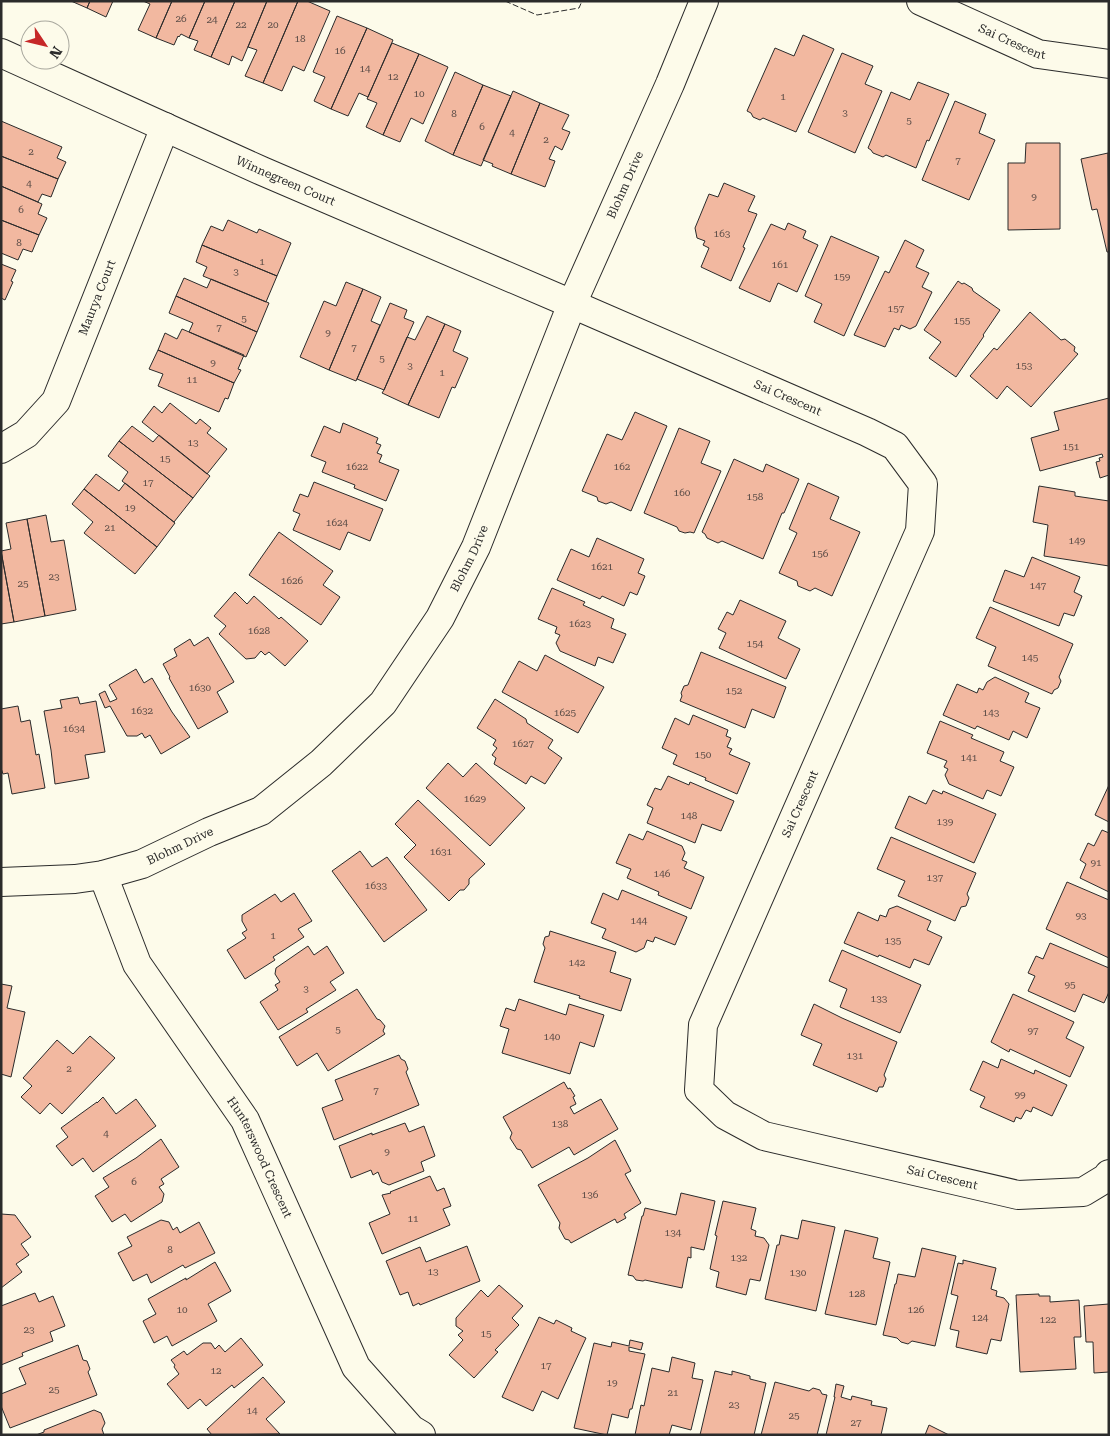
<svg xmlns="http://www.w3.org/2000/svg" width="1110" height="1436" font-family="'Roboto Serif',serif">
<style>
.building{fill:#f2b8a0;stroke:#2b2b2b}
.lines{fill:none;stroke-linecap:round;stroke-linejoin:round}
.minor-casing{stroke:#2b2b2b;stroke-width:30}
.minor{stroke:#fdfbea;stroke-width:28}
.fence{stroke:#2b2b2b;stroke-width:1;stroke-dasharray:6 2.5;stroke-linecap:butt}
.labels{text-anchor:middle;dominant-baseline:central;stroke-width:4;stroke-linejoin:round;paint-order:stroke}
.number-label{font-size:10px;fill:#5d4e48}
.street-label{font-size:12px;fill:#2b2b2b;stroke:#fdfbea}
</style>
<rect width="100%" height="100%" fill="#fdfbea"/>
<!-- building -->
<path class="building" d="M 71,1 L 90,1 L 87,8 Z
M 90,1 L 113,1 L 106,17 L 87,8 Z
M 143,1 L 172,1 L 156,38 L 138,30 L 150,4 Z
M 172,1 L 205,1 L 189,38 L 181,34 L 179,37 L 178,36 L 174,45 L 156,38 Z
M 205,1 L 235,1 L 211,57 L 194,50 L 198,41 L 189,38 Z
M 235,1 L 267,1 L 242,61 L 232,56 L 229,65 L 211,57 Z
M 267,1 L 298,1 L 263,83 L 245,76 L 257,50 L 248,47 Z
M 298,1 L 307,1 L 330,11 L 304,71 L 293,66 L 282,91 L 263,83 Z
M 337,16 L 367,28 L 331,109 L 314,101 L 325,77 L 313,72 Z
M 367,28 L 393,40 L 368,97 L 359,93 L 348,116 L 331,109 Z
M 803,35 L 834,49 L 796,132 L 763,118 L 760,120 L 753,117 L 751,113 L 747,111 L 775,48 L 794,56 Z
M 392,43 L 419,54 L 383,135 L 366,127 L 377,103 L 367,99 Z
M 842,53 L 873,66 L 865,84 L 882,91 L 855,153 L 808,132 Z
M 419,54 L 448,67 L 423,124 L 411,118 L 400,142 L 383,135 Z
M 455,72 L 483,85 L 453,155 L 425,141 Z
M 918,82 L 949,94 L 929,141 L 927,140 L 916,168 L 886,155 L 883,157 L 873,153 L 871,150 L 868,148 L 891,92 L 910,100 Z
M 483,85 L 511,96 L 481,166 L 453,155 Z
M 513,91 L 540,103 L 511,174 L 492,166 L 493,164 L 483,160 Z
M 955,101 L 986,114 L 979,133 L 995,140 L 969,200 L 922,180 Z
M 540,103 L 569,115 L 562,129 L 570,132 L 562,150 L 555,146 L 549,159 L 555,161 L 545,187 L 511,174 Z
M 1,121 L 62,147 L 57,158 L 66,162 L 58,179 L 1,156 Z
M 1026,143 L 1060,143 L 1060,229 L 1008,230 L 1008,163 L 1025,163 Z
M 1108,153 L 1109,252 L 1107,252 L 1097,209 L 1092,210 L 1081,159 Z
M 1,156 L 58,179 L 51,197 L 42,194 L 38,202 L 1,186 Z
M 724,183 L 755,196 L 748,211 L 757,214 L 743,247 L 745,248 L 731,281 L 701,267 L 709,248 L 703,245 L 705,241 L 697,238 L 695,228 L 709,194 L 718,197 Z
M 1,186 L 42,204 L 38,214 L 47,218 L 39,235 L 1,220 Z
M 1,220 L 39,235 L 32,252 L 23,249 L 18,260 L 1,253 Z
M 228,220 L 257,233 L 259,229 L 291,243 L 277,276 L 202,245 L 211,226 L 223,231 Z
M 788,223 L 806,231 L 803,238 L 818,245 L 797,292 L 778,283 L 770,302 L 739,288 L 771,224 L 785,230 Z
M 831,236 L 879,257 L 844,336 L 814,322 L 822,304 L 805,296 Z
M 905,240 L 924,250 L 916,267 L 929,273 L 922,287 L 932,292 L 916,326 L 910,329 L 901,325 L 899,330 L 894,328 L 885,347 L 854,335 L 885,271 L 889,273 Z
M 202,245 L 277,276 L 266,302 L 203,276 L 207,267 L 196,262 Z
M 1,264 L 16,270 L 11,281 L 13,282 L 5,300 L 1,298 Z
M 184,278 L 207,288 L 211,279 L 269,303 L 257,332 L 176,296 Z
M 958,281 L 962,284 L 964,283 L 972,288 L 973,291 L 1000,310 L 983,335 L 984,336 L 956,377 L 929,358 L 941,342 L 924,330 Z
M 346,282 L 363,289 L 329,370 L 300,357 L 324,301 L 336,306 Z
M 363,289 L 381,297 L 371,321 L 380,325 L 356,381 L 329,370 Z
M 176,296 L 257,332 L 246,357 L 189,332 L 193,323 L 169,313 Z
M 390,303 L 407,310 L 404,318 L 414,322 L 384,390 L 357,379 Z
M 1030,312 L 1061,340 L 1065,339 L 1075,347 L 1074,351 L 1078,354 L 1031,407 L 1007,386 L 997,399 L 970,376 L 994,348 L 997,350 Z
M 427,316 L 445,324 L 408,405 L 382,393 L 384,390 L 407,337 L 415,340 Z
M 445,324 L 461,331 L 453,351 L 468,358 L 455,388 L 452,387 L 439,418 L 408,405 Z
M 182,329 L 244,355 L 238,369 L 241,370 L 234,383 L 158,350 L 165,333 L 177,339 Z
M 158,350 L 234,383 L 228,399 L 225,398 L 219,412 L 158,386 L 163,374 L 149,369 Z
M 1109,398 L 1109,475 L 1100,478 L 1096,462 L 1100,461 L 1099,458 L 1103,457 L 1102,454 L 1040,471 L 1031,438 L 1059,430 L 1054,412 Z
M 170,403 L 196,424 L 200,419 L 211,428 L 207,433 L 227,449 L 207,474 L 142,422 L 154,406 L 162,413 Z
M 635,412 L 667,426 L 631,511 L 611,502 L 606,504 L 598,501 L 597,497 L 582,491 L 607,434 L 622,440 Z
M 343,423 L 378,438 L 376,443 L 381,445 L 377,453 L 382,455 L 379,462 L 399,470 L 386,501 L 354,488 L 355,485 L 322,472 L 326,462 L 311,456 L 324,426 L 340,433 Z
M 132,426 L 153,442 L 159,435 L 210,476 L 193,498 L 119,441 Z
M 679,428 L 710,441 L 701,463 L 721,471 L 694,533 L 690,532 L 685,533 L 679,531 L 677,527 L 644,513 Z
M 119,441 L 193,498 L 174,522 L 122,481 L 128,472 L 108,456 Z
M 734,459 L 763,472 L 766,464 L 799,479 L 784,513 L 782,513 L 763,559 L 722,541 L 718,543 L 707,538 L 705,534 L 702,532 Z
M 96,474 L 119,491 L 125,483 L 175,523 L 157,547 L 84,489 Z
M 314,482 L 383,509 L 370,541 L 348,532 L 340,550 L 293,530 L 300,514 L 293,511 L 300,494 L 308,497 Z
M 808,483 L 839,497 L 830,519 L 860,532 L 832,596 L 815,588 L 810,591 L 798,586 L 797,581 L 779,573 L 797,533 L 789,529 Z
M 1039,486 L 1075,492 L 1075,496 L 1109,501 L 1109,566 L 1044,556 L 1048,525 L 1033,522 Z
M 84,489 L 157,547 L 135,574 L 84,533 L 93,522 L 72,504 Z
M 46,515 L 51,542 L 64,540 L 76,610 L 45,616 L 27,519 Z
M 27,519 L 45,616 L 14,622 L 1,551 L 11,549 L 6,523 Z
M 279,532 L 333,571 L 323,585 L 340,597 L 321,625 L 249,575 Z
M 597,538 L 644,559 L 638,573 L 645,576 L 637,595 L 630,592 L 624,606 L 602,596 L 600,599 L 557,580 L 571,549 L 589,557 Z
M 1,551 L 14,622 L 1,624 Z
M 1032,557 L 1080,577 L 1074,592 L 1082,596 L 1074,616 L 1064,613 L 1059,626 L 993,601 L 1005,570 L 1024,577 Z
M 552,588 L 585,602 L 583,605 L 614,619 L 611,628 L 626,634 L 613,663 L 598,657 L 595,666 L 560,651 L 556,643 L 560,635 L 555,633 L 557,627 L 538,619 Z
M 235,592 L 247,604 L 254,596 L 279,619 L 281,617 L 308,641 L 285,666 L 269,652 L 265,655 L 261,651 L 255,658 L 246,659 L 219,634 L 226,626 L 214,616 Z
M 740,600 L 786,621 L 778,638 L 800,649 L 786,679 L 719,648 L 726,633 L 718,629 L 727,612 L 733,615 Z
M 990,607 L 1073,644 L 1059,677 L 1061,681 L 1058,688 L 1054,690 L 1052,694 L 988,666 L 996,647 L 976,638 Z
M 208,637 L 234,682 L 217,692 L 228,712 L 198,729 L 169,678 L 170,677 L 163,664 L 177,656 L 174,649 L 190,639 L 194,646 Z
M 701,652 L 786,687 L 774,718 L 752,709 L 745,728 L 680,701 L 682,696 L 681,693 L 684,686 L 688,685 Z
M 545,655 L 604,687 L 578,733 L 502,692 L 519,661 L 537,671 Z
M 136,669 L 144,683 L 152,678 L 172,712 L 190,737 L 161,754 L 150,735 L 145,738 L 142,733 L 137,736 L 127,736 L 110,706 L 105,708 L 99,694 L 105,691 L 110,702 L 117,699 L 109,685 Z
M 995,677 L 1029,693 L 1025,702 L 1040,708 L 1027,738 L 1013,731 L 1009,740 L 977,726 L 975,729 L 943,715 L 957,684 L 977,693 L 979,688 L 983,690 L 987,682 Z
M 78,697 L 80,704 L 96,701 L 105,752 L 85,755 L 89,778 L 55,784 L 51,750 L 44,711 L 62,708 L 60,700 Z
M 495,699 L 526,719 L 527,723 L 553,740 L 548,748 L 562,758 L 545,784 L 531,776 L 526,784 L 494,764 L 496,758 L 492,755 L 497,748 L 493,745 L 496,740 L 477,728 Z
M 18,706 L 21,722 L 30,720 L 36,755 L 39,754 L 45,788 L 12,794 L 8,773 L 3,774 L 1,768 L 1,709 Z
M 693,715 L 728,730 L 726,736 L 731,738 L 727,747 L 732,749 L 729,754 L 750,763 L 737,794 L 705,780 L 706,778 L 673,764 L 677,755 L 662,748 L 675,718 L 689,725 Z
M 940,721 L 973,735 L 971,738 L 1004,752 L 1000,761 L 1014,767 L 1001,796 L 987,790 L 983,799 L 949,784 L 945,775 L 948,769 L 944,767 L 947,761 L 927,753 Z
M 448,763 L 463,777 L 476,763 L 525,808 L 490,846 L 426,788 Z
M 668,776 L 689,785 L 690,782 L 734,801 L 721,831 L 702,824 L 695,843 L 647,823 L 653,808 L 647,805 L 655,788 L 661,790 Z
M 1109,785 L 1109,822 L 1095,815 Z
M 933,790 L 942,794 L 943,791 L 996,814 L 974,863 L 895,828 L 909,796 L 926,804 Z
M 418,800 L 485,864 L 469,879 L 469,884 L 464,890 L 460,890 L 449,901 L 404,857 L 416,845 L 395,824 Z
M 1102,830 L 1109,833 L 1109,892 L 1080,878 L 1086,864 L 1080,860 L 1088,843 L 1094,846 Z
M 647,831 L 682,846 L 685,853 L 682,860 L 687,862 L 684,868 L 704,877 L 691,909 L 658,895 L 659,892 L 627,878 L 631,869 L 616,863 L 629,834 L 643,840 Z
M 891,837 L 976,873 L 967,894 L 969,898 L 966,906 L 961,907 L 955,921 L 898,896 L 905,881 L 877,869 Z
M 360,851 L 372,867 L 387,857 L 427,910 L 384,942 L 332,871 Z
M 1067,882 L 1109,900 L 1109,958 L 1046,929 Z
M 622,890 L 687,917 L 675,945 L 655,937 L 653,942 L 647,940 L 644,948 L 636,952 L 602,938 L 606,929 L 591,923 L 603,893 L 618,900 Z
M 294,893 L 312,921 L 298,929 L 304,937 L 273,957 L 275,960 L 245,979 L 227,950 L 246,938 L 242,933 L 247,930 L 242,921 L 242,915 L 275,894 L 281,902 Z
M 897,906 L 931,921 L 927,930 L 942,937 L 929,965 L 914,959 L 910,968 L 879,955 L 878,957 L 844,943 L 858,912 L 878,921 L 880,915 L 886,917 L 889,909 Z
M 550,931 L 616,952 L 610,972 L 631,979 L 621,1011 L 579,998 L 580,996 L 534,982 L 545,948 L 543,944 L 545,937 L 549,936 Z
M 1050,943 L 1109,968 L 1109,992 L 1104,1003 L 1083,994 L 1075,1012 L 1028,991 L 1035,976 L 1028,973 L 1036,956 L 1043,959 Z
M 308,946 L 314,955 L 327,946 L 344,973 L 330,982 L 336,990 L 306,1009 L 308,1012 L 278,1030 L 260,1002 L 278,990 L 275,985 L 280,982 L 275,974 L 276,968 Z
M 842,950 L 921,985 L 900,1033 L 840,1007 L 847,989 L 829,981 Z
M 1,984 L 12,986 L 7,1008 L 25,1012 L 11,1077 L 1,1074 Z
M 357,989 L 377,1019 L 380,1020 L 385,1026 L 383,1031 L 385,1034 L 328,1071 L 317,1053 L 297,1066 L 279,1037 Z
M 1013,994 L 1074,1022 L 1066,1038 L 1084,1047 L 1070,1077 L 1010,1049 L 1009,1052 L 991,1042 Z
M 519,999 L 566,1015 L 569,1004 L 604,1015 L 594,1047 L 580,1042 L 570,1074 L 502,1053 L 509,1029 L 500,1026 L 506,1008 L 515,1011 Z
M 814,1004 L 842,1018 L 897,1042 L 884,1075 L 886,1079 L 883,1087 L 879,1087 L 877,1092 L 813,1065 L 822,1044 L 801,1035 Z
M 90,1036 L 115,1058 L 62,1114 L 50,1103 L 40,1114 L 21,1097 L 32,1086 L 23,1078 L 57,1040 L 73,1054 Z
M 399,1055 L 401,1059 L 405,1061 L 408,1069 L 406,1072 L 419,1105 L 334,1140 L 322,1108 L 343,1100 L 335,1080 Z
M 1001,1059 L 1034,1074 L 1035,1070 L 1067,1085 L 1052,1116 L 1033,1107 L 1031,1112 L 1026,1110 L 1021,1119 L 1016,1117 L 1014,1122 L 980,1107 L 985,1097 L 970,1090 L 983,1061 L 998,1068 Z
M 564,1082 L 568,1089 L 570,1088 L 575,1096 L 573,1097 L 576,1104 L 570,1107 L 574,1114 L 601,1099 L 618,1129 L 574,1155 L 569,1147 L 532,1168 L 521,1150 L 517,1149 L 510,1138 L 512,1133 L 503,1117 Z
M 103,1097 L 116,1114 L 136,1099 L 156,1126 L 93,1172 L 83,1158 L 72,1166 L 56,1146 L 68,1137 L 61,1128 L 97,1102 L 97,1103 Z
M 405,1123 L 409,1132 L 424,1126 L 435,1156 L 421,1162 L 424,1171 L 389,1185 L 382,1182 L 378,1172 L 373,1175 L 371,1170 L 351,1178 L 339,1146 L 372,1133 L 372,1135 Z
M 161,1139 L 179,1167 L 161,1179 L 164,1184 L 159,1187 L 164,1194 L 162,1202 L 131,1222 L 125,1214 L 112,1222 L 95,1196 L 109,1187 L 103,1178 L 136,1158 Z
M 615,1140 L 631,1171 L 625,1174 L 641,1203 L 624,1214 L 626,1218 L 617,1223 L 615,1219 L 571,1243 L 569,1240 L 565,1239 L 559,1228 L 560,1223 L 538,1185 L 588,1158 Z
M 430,1176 L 437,1191 L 444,1188 L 451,1206 L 443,1209 L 450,1225 L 382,1254 L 369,1223 L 390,1214 L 382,1195 L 391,1193 L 390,1192 Z
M 681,1193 L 715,1201 L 704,1250 L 691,1247 L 691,1258 L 688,1257 L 682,1288 L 645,1280 L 643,1281 L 636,1280 L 633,1276 L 628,1275 L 642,1216 L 643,1216 L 645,1208 L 676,1215 Z
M 723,1201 L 756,1208 L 751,1229 L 756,1231 L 755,1236 L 764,1238 L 769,1245 L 760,1281 L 750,1279 L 746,1295 L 716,1287 L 719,1272 L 710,1269 L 717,1236 L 715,1235 Z
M 1,1214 L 15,1215 L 31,1237 L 21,1244 L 29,1255 L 16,1264 L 22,1272 L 1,1288 Z
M 161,1220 L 169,1222 L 173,1230 L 177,1227 L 180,1233 L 199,1222 L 215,1253 L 185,1268 L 183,1265 L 151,1283 L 147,1274 L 133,1281 L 118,1253 L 132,1246 L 127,1237 Z
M 802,1220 L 835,1227 L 816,1311 L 765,1299 L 777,1245 L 779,1245 L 781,1235 L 798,1239 Z
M 845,1230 L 878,1238 L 873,1258 L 890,1262 L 876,1325 L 825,1314 Z
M 467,1246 L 480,1281 L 420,1305 L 419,1303 L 413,1306 L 408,1292 L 400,1295 L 386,1261 L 420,1247 L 426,1262 Z
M 922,1248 L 956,1256 L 935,1346 L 912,1341 L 908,1344 L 901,1342 L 897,1338 L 883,1335 L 895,1284 L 896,1284 L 898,1274 L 915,1277 Z
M 963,1260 L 996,1268 L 991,1289 L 997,1291 L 996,1296 L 1004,1298 L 1009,1304 L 1001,1341 L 991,1339 L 987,1354 L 956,1347 L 959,1331 L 950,1329 L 958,1296 L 951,1294 L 958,1263 L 963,1264 Z
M 215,1262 L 231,1291 L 208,1304 L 217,1321 L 172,1346 L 167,1336 L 154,1343 L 143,1321 L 156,1314 L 148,1299 L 186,1278 L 186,1280 Z
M 499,1285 L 523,1306 L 512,1318 L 519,1325 L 495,1350 L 498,1352 L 474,1378 L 449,1355 L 463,1340 L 458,1335 L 463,1331 L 456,1326 L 456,1318 L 481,1290 L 488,1297 Z
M 35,1293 L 39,1302 L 53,1296 L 65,1326 L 50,1332 L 53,1341 L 22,1353 L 23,1356 L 1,1365 L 1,1306 Z
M 1039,1294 L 1039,1296 L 1050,1296 L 1050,1302 L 1079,1300 L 1081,1337 L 1074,1337 L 1076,1369 L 1020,1372 L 1016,1295 Z
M 1109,1304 L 1109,1372 L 1094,1373 L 1093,1342 L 1086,1342 L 1084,1306 Z
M 539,1317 L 554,1324 L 556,1320 L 572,1328 L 571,1331 L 586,1338 L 558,1399 L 542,1391 L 533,1411 L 502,1397 Z
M 241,1338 L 263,1365 L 234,1388 L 232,1385 L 206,1406 L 200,1399 L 188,1409 L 167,1384 L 179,1374 L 174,1367 L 175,1365 L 171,1360 L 184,1351 L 187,1355 L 203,1343 L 211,1343 L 215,1349 L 219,1345 L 225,1352 Z
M 630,1340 L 643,1343 L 641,1350 L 629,1347 L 629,1351 L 645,1354 L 632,1409 L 630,1409 L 628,1418 L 612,1414 L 607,1435 L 574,1428 L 594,1343 L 611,1347 L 612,1342 L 629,1346 Z
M 78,1345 L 83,1360 L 87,1361 L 90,1369 L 88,1372 L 97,1395 L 10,1428 L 1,1406 L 1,1394 L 26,1384 L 19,1368 Z
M 672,1357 L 695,1363 L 692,1378 L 703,1380 L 691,1430 L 672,1425 L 669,1435 L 635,1435 L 641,1405 L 644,1406 L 652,1368 L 669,1372 Z
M 715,1371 L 732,1375 L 732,1371 L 750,1376 L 750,1379 L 766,1383 L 754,1435 L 700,1435 Z
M 263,1377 L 285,1402 L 266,1419 L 280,1434 L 212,1435 L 207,1429 Z
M 775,1382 L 809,1391 L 813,1388 L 820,1390 L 822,1394 L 827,1395 L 817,1435 L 761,1435 Z
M 836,1384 L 844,1386 L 841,1397 L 851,1400 L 852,1396 L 872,1401 L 871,1405 L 887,1408 L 881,1435 L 826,1435 L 835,1397 L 834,1397 Z
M 94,1410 L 101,1413 L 105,1423 L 102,1429 L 104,1435 L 36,1435 L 44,1432 L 44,1430 Z
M 929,1425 L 949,1435 L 925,1435 Z"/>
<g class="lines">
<!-- minor casing -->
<g class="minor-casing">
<g id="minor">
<path id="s1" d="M 921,1 L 1038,54 L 1109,64"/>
<path id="s2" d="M 1,53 L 262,171 L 572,304 L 867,432 L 895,446 L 923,484 L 920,531 L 703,1025 L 699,1090 L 725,1115 L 764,1136 L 1018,1195 L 1083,1192 L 1106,1178 L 1109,1174"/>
<path id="s3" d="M 1,449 L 26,434 L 56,401 L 165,127"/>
<path id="s4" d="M 103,875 L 137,964 L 245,1120 L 356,1367 L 411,1429 L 421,1435"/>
<path id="s5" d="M 1,882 L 75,879 L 103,875 L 142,864 L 209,832 L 261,811 L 321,763 L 383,703 L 440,618 L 476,547 L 572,304 L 670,84 L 704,1"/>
</g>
</g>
<!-- minor -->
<use href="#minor" class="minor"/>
<!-- fence -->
<path class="fence" d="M 505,1 L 537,15 L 579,8 L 582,1"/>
</g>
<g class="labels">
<!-- number labels -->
<g class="number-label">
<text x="181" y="18">26</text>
<text x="212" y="19">24</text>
<text x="241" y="24">22</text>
<text x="273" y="24">20</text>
<text x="300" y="38">18</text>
<text x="340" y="50">16</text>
<text x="365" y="68">14</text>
<text x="393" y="76">12</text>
<text x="419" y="93">10</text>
<text x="783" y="96">1</text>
<text x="845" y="112">3</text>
<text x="454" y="113">8</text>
<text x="909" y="120">5</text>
<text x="482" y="126">6</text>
<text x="512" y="132">4</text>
<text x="546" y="139">2</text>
<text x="31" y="151">2</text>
<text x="958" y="160">7</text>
<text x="29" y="183">4</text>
<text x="1034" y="196">9</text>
<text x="21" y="209">6</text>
<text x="722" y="233">163</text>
<text x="19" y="242">8</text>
<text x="262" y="261">1</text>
<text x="780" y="264">161</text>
<text x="236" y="271">3</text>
<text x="842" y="276">159</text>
<text x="896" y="308">157</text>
<text x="244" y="318">5</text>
<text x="962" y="320">155</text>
<text x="219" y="327">7</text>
<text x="328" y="332">9</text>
<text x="354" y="347">7</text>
<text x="382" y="358">5</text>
<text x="213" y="362">9</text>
<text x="410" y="365">3</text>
<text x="1024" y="365">153</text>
<text x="442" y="372">1</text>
<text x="192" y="379">11</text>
<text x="193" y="442">13</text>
<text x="1071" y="446">151</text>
<text x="165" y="458">15</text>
<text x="357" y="466">1622</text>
<text x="622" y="466">162</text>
<text x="148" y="482">17</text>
<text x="682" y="492">160</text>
<text x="755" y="496">158</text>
<text x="130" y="507">19</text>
<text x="337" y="522">1624</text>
<text x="110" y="527">21</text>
<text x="1077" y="540">149</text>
<text x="820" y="553">156</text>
<text x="602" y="566">1621</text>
<text x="54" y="576">23</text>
<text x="292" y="580">1626</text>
<text x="23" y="583">25</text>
<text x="1038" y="585">147</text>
<text x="580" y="623">1623</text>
<text x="259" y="630">1628</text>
<text x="755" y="643">154</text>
<text x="1030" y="657">145</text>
<text x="200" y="687">1630</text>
<text x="734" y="690">152</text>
<text x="142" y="710">1632</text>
<text x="565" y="712">1625</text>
<text x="991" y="712">143</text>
<text x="74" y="728">1634</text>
<text x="523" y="743">1627</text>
<text x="703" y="754">150</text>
<text x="969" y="757">141</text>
<text x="475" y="798">1629</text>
<text x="689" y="815">148</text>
<text x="945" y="821">139</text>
<text x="441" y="851">1631</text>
<text x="1096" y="862">91</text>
<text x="662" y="873">146</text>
<text x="935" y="877">137</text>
<text x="376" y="885">1633</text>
<text x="1081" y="915">93</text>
<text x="639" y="920">144</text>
<text x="273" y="935">1</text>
<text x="893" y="940">135</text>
<text x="577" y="962">142</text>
<text x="1070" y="984">95</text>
<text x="306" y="988">3</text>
<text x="879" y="998">133</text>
<text x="338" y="1029">5</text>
<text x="1033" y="1030">97</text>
<text x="552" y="1036">140</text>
<text x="855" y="1055">131</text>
<text x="69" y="1068">2</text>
<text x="376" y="1090">7</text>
<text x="1020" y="1094">99</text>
<text x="560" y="1123">138</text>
<text x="106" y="1133">4</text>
<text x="387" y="1151">9</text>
<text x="134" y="1181">6</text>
<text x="590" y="1194">136</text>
<text x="413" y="1218">11</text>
<text x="673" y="1232">134</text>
<text x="170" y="1249">8</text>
<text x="739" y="1257">132</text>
<text x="433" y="1271">13</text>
<text x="798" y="1272">130</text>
<text x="857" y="1293">128</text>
<text x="182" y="1309">10</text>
<text x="916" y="1309">126</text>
<text x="980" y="1317">124</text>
<text x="1048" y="1319">122</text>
<text x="29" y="1329">23</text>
<text x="486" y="1333">15</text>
<text x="546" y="1365">17</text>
<text x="216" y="1370">12</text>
<text x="612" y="1382">19</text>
<text x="54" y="1389">25</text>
<text x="673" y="1392">21</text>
<text x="734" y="1404">23</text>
<text x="252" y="1410">14</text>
<text x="794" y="1415">25</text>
<text x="856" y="1422">27</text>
</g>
<!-- street labels -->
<g class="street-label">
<text stroke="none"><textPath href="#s1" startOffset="100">Sai Crescent</textPath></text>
<text stroke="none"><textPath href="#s2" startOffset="312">Winnegreen Court</textPath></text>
<text stroke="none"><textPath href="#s5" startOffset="1010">Blohm Drive</textPath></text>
<text stroke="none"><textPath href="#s3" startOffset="185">Maurya Court</textPath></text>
<text stroke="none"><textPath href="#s2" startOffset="859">Sai Crescent</textPath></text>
<text stroke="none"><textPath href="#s5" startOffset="605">Blohm Drive</textPath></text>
<text transform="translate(800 804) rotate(-66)">Sai Crescent</text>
<text stroke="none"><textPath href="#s5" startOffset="185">Blohm Drive</textPath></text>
<text stroke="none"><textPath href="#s4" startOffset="325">Hunterswood Crescent</textPath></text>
<text stroke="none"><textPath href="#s2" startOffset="1939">Sai Crescent</textPath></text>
</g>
</g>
<!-- border -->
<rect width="1110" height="1436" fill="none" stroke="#2b2b2b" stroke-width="5"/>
<!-- north arrow -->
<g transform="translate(45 45) rotate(125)"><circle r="24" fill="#fdfbea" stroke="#a9a89e"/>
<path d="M0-4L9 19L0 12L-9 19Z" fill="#c62828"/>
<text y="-8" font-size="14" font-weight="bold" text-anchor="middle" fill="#2b2b2b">N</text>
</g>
</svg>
